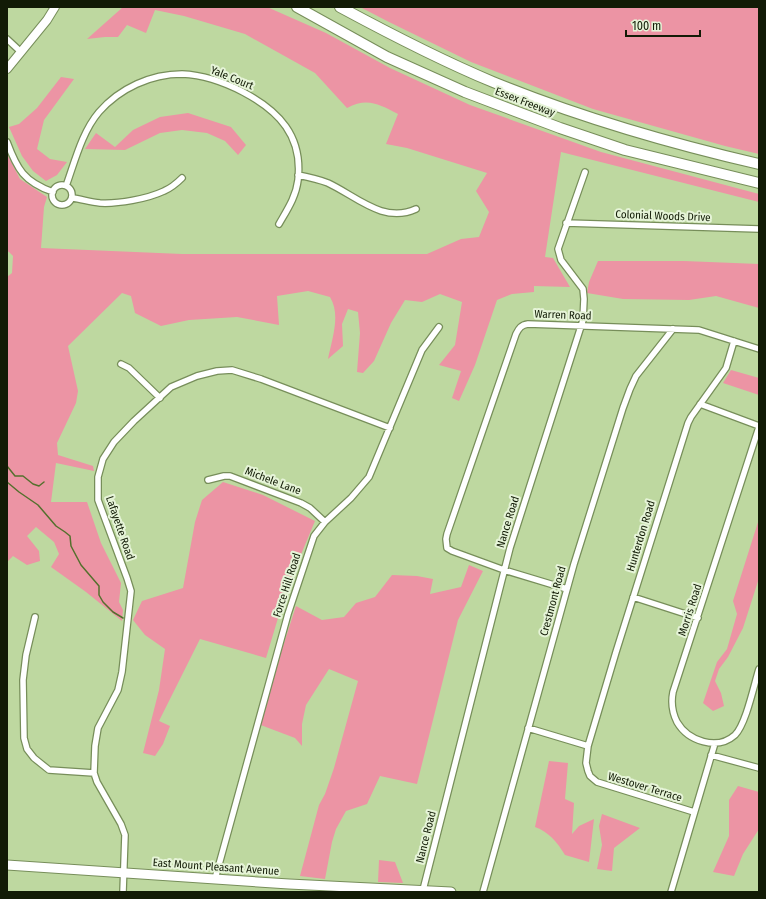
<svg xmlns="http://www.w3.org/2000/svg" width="766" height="899" font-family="'Fira Sans Condensed',sans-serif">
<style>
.green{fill:#ec94a4}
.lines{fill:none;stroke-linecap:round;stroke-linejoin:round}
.stream{stroke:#54702d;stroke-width:1.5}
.street-casing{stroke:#778e5a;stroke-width:8}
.secondary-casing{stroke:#778e5a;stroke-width:10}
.primary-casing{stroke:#778e5a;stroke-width:11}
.highway-casing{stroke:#778e5a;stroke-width:12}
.street{stroke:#fff;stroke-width:5.5}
.secondary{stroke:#fff;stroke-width:8}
.primary{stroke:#fff;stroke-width:9}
.highway{stroke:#fff;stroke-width:10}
.labels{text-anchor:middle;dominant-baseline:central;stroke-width:4;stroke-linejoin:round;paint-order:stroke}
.street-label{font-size:11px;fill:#121b06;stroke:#e6f4d8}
</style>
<rect width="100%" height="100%" fill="#bed8a0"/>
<!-- green -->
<path class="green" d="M 123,7 L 267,7 L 326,33 L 390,68 L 470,105 L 601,152 L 759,194 L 759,202 L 561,152 L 545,257 L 553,258 L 570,287 L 534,286 L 534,292 L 512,294 L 497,300 L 475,365 L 459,401 L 452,398 L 461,371 L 439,365 L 455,345 L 462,302 L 440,294 L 422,302 L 405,300 L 391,323 L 374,361 L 363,373 L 357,372 L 360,333 L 358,312 L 348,309 L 342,324 L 343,346 L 328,359 C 332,339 341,315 330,297 L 308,291 L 277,296 L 279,325 L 237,317 L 189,320 L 161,326 L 135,313 L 131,296 L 122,293 L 68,346 L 78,391 L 76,403 L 57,443 L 58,455 L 93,466 L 94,471 L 56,463 L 51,502 L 87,502 L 101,543 L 121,583 L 119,602 L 123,610 L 122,621 L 86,592 L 51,567 L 59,554 L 54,542 L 36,527 L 27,536 L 39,551 L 40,561 L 27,565 L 13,556 L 7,562 L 7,277 L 12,273 L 13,256 L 9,252 L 7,251 L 7,154 L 20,179 L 47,197 L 44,207 L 41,248 L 182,254 L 427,254 L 461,239 L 479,237 L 489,212 L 476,191 L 487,173 L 407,148 L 386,144 L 398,114 C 379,104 367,97 347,108 L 315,73 L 245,34 L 184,16 L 155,10 L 146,33 L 127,25 L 118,37 L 105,37 L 87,39 Z
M 360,7 L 759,7 L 759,154 L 725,146 L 593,109 L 471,62 L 389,22 Z
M 61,77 L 74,79 L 44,120 L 37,149 L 50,159 L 67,162 L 57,175 L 46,181 L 33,171 L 22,156 L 9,127 L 19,124 L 37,108 Z
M 188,113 L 231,127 L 246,145 L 238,155 L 225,141 L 207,133 L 182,130 L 160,133 L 125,150 L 85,149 L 96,133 L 115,147 L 133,130 L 160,117 Z
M 598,261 L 684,261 L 759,264 L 759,308 L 716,296 L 689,300 L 623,299 L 587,293 L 589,282 Z
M 731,370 L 759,378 L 759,395 L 723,383 Z
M 223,482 L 263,495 L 315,521 L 287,588 L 266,658 L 200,639 L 159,721 L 170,726 L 163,744 L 155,756 L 143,753 L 159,690 L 165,649 L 145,635 L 133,620 L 142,601 L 183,588 L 195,522 L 202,500 Z
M 759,519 L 759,578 L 743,628 L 728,657 L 719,669 L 715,681 L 721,693 L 724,706 L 713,711 L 703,703 L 717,662 L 727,649 L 737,614 L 733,601 Z
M 469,565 L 483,571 L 458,620 L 417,784 L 380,776 L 367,804 L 346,811 L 336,829 L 332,842 L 325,879 L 300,876 L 319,805 L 325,794 L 334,768 L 358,681 L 329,669 L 306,705 L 302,724 L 302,746 L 295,738 L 258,724 L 296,606 L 322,620 L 344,617 L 356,603 L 375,597 L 392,575 L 417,576 L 433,579 L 430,594 L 461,587 Z
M 549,761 L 568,763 L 565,799 L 574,803 L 572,834 L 579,826 L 594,819 L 589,862 L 565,855 C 557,842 549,832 535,827 Z
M 738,786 L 759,792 L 759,829 L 743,854 L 734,876 L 713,872 L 729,836 L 729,800 Z
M 602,814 L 640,828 L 614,848 L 612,871 L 597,869 L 602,845 L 599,826 Z
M 379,860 L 395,862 L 403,883 L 378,882 Z"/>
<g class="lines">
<!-- stream -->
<path class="stream" d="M 7,466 L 15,476 L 23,476 L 33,484 L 39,486 L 44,482
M 7,482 L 19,492 L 38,505 L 56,526 L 65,532 L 70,536 L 71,546 L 81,565 L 99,586 L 99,595 L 103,602 L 113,612 L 123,618"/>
<!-- street casing -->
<g class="street-casing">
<path id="street" d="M 7,39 L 21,52
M 7,142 C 17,169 24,182 53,192
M 298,175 C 308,177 318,179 328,183 C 356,196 383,224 416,209
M52 195a10 10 0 1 1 20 0a10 10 0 1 1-20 0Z
M 66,186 C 75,161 82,132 99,112 C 120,88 151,74 182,74 C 204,75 224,82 243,92 C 279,111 303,136 298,180 C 296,197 287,210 279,224
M 72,198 C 81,199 90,202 100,203 C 118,204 147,199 164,191 C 171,188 177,183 182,178
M 566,223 L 759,229
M 121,364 L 129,368 L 160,398
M 700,404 L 759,426
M 759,427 L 673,692 C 671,702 672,712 677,722 C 688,741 717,751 735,735 C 746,724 754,685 759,669
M 208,480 L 224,476 L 230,476 L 301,503 L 310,508 L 325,522
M 567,589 L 504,570 L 452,551 L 447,548 L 446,539 L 447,534 L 516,334 C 519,328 521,325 528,324 L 699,330 L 759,349
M 633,597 L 698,618
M 35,617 L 26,655 L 23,680 L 24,738 L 27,749 L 34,758 L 49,770 L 94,773
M 528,728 L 588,746
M 711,755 L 759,768
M 694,812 L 597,782 L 590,776 L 588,771 L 586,763 L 588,746 L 616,652 L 688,423 L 691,417 L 726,368 L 734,341
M 215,879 L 288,614 L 314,536 L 325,522 L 351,498 L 369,477 L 422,350 L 439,327
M 423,890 L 510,548 L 583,320 L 584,299 L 583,289 L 561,260 L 558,249 L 585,172
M 123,892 L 125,835 L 121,824 L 97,782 L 94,773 L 95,746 L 98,728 L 118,690 L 122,672 L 131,591 L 127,578 L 98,500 L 98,477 L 103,459 L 114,442 L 134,421 L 171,387 L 197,376 L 217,371 L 232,370 L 261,379 L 390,428
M 483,892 L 574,564 L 623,408 L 630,389 L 636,376 L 673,329
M 671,892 L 715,743"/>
</g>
<!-- secondary casing -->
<g class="secondary-casing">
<path id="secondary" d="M 7,69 L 47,20 L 55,7"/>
</g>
<!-- primary casing -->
<g class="primary-casing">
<path id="primary" d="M 7,865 L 289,884 L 451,892"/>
</g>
<!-- highway casing -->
<g class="highway-casing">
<path id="highway" d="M 297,7 L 387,57 L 465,92 L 560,128 L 625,150 L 759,183
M 340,7 C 390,34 440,60 493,82 C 579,117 668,143 759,164"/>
</g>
<!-- street -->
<use href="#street" class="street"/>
<!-- secondary -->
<use href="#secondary" class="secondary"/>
<!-- primary -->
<use href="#primary" class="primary"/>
<!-- highway -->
<use href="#highway" class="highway"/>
</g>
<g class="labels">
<!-- street labels -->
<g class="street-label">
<text transform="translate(232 78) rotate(22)">Yale Court</text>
<text transform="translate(525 102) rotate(21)">Essex Freeway</text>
<text transform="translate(663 216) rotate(2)">Colonial Woods Drive</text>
<text transform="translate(563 315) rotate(2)">Warren Road</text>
<text transform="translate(273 481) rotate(21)">Michele Lane</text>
<text transform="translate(508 522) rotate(-73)">Nance Road</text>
<text transform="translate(120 528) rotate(71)">Lafayette Road</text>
<text transform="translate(641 536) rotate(-73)">Hunterdon Road</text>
<text transform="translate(287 585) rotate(-72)">Force Hill Road</text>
<text transform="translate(553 601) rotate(-75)">Crestmont Road</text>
<text transform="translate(690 610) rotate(-72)">Morris Road</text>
<text transform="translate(645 787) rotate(17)">Westover Terrace</text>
<text transform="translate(426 837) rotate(-76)">Nance Road</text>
<text transform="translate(216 867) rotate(4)">East Mount Pleasant Avenue</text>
</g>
</g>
<!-- border -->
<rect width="766" height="899" fill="none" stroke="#121b06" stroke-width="16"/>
<!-- scale -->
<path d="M626 30v6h74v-6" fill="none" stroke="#121b06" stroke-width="2"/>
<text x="632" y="30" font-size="12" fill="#121b06" stroke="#e6f4d8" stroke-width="3" paint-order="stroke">100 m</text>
</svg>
